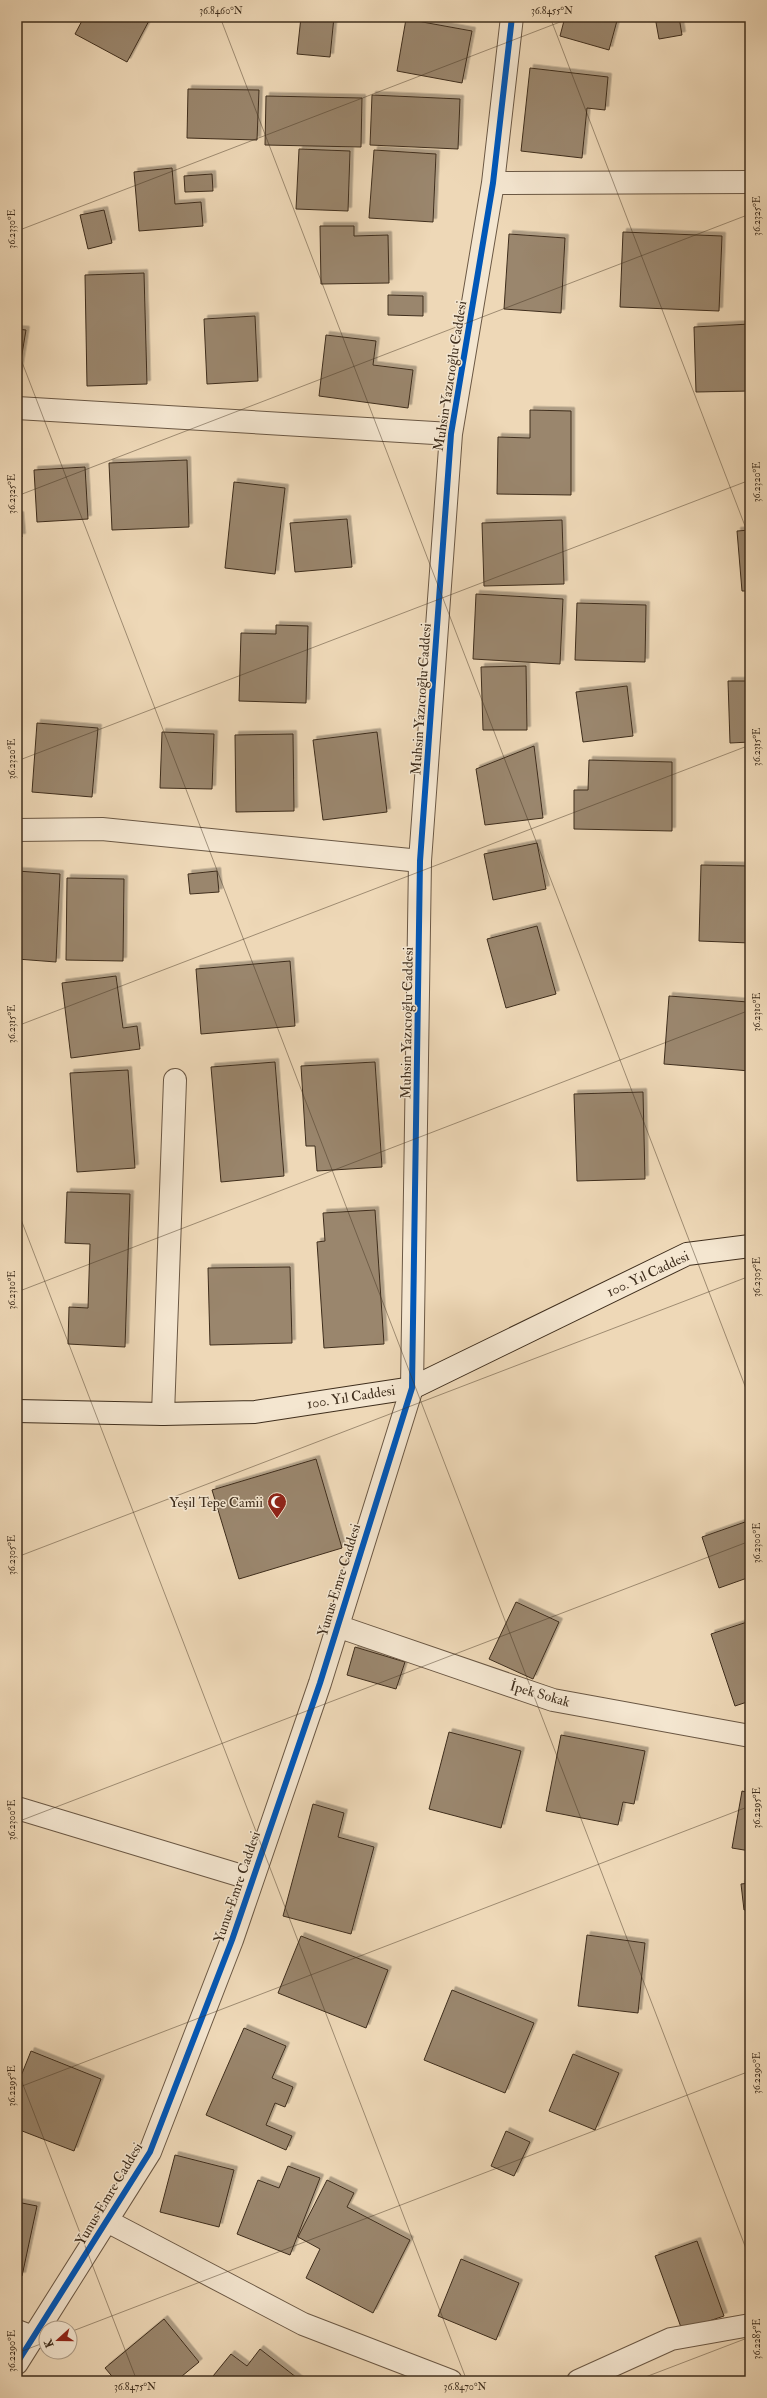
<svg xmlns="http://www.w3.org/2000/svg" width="767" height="2398" font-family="'IM FELL Double Pica',serif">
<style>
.building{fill:#9a866d;stroke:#3f2e1d;filter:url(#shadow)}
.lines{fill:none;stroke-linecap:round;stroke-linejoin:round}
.street-casing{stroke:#6b5844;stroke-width:24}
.secondary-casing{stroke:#3f2e1d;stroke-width:24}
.street{stroke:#f4e6d0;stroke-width:22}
.secondary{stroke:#f4e6d0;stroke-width:22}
.cycleway-casing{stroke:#f4e6d0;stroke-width:8}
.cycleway{stroke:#0057b8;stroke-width:6}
.ticks{fill:none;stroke:#3f2e1d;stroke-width:1;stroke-opacity:0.45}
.labels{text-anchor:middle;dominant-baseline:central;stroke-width:3;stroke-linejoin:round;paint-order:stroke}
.street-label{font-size:14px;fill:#3f2e1d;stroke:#f4e6d0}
.poi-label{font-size:14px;fill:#3f2e1d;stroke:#f4e6d0;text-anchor:end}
.neatline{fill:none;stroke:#3f2e1d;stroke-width:1.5}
.ticks-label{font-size:10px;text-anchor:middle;fill:#3f2e1d}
</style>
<defs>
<filter id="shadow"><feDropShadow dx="3.5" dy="-3.5" stdDeviation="0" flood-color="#0004"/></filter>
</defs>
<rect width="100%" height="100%" fill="#eed8b7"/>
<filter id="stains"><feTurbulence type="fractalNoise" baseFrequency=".005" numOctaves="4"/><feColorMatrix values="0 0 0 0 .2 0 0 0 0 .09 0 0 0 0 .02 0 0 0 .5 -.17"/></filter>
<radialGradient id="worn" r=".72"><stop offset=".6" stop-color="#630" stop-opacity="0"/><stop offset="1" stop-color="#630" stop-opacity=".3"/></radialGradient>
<!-- building -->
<path class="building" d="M 84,17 L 151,17 L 127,62 L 75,34 Z
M 301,17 L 334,17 L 330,57 L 297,54 Z
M 565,17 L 618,17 L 609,50 L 560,36 Z
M 655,17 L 679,17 L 682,35 L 659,39 Z
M 406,19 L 472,31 L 462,83 L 397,71 Z
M 530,68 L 608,77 L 605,110 L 587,108 L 582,158 L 521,151 Z
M 188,89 L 259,90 L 257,140 L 187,138 Z
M 372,95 L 460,99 L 458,149 L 370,145 Z
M 266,96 L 362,98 L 361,147 L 265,145 Z
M 299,149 L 350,151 L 348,211 L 296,209 Z
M 374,150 L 436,154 L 433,222 L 369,218 Z
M 172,168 L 175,204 L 201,202 L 203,226 L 139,231 L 134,172 Z
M 212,174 L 213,191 L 185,192 L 184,176 Z
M 104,210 L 112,243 L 88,249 L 80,215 Z
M 320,226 L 354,226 L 354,236 L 388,235 L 389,283 L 321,284 Z
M 623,232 L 722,236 L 719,311 L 620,307 Z
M 509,234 L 565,238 L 561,313 L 504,309 Z
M 144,273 L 147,384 L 87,386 L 85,275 Z
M 388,295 L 423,296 L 423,316 L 388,315 Z
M 255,316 L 258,381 L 207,384 L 204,319 Z
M 750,324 L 750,391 L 696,392 L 694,327 Z
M 17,329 L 26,330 L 18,378 L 17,377 Z
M 326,335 L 376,341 L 373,365 L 413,370 L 408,408 L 319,396 Z
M 530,410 L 571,411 L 571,495 L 497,494 L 498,437 L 530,438 Z
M 187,460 L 189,527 L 112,530 L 109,463 Z
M 85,467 L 88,519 L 37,522 L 34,470 Z
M 234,482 L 285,488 L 275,574 L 225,568 Z
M 17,515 L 20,515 L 22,537 L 17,537 Z
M 347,519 L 352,567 L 295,572 L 290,523 Z
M 562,520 L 564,584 L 484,586 L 482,523 Z
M 750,530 L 750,591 L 742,591 L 737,531 Z
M 476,594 L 563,599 L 560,664 L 473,659 Z
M 577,603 L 646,605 L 645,662 L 575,660 Z
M 276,625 L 308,626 L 306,703 L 239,701 L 241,633 L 276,634 Z
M 526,666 L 527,730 L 483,730 L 481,667 Z
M 728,681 L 750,681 L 750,742 L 730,743 Z
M 627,686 L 633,736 L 583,742 L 576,692 Z
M 37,723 L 98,728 L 92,797 L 32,792 Z
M 162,732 L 214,734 L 212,789 L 160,788 Z
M 377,732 L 387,812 L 323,820 L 313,740 Z
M 293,734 L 294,811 L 236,812 L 235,735 Z
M 534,746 L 543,818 L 485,825 L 476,769 Z
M 589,760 L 672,762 L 672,831 L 574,829 L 574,790 L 588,790 Z
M 537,843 L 546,889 L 493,900 L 484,854 Z
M 701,865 L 750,866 L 750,943 L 699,941 Z
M 17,871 L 60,874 L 56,962 L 17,959 Z
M 217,871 L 219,892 L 190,894 L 188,874 Z
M 67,878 L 124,879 L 123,961 L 66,960 Z
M 537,926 L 556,994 L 506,1008 L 487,939 Z
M 290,961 L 295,1026 L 201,1034 L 196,969 Z
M 116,976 L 123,1028 L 137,1026 L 140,1049 L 71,1058 L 62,983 Z
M 669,996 L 748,1002 L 746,1037 L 750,1037 L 750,1071 L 664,1064 Z
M 275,1062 L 284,1176 L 221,1182 L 211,1067 Z
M 375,1062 L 382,1167 L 317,1171 L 315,1146 L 306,1146 L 301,1066 Z
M 128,1070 L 135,1168 L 77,1172 L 70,1073 Z
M 643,1092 L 645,1179 L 577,1181 L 574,1094 Z
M 67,1192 L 130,1194 L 125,1347 L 68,1344 L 69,1307 L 88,1308 L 90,1244 L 65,1243 Z
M 375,1210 L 384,1344 L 324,1348 L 317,1242 L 325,1241 L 323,1213 Z
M 290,1267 L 292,1343 L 210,1345 L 208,1268 Z
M 316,1459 L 342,1548 L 239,1579 L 212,1490 Z
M 745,1522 L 750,1536 L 750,1577 L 719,1588 L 702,1537 Z
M 516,1602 L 559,1622 L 533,1679 L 489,1659 Z
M 750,1621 L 750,1701 L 735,1706 L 711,1634 Z
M 355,1647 L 405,1662 L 396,1689 L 347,1675 Z
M 449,1732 L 521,1751 L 501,1828 L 429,1809 Z
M 561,1735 L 645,1751 L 634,1804 L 623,1802 L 618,1825 L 546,1811 Z
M 742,1791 L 750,1793 L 750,1851 L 732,1848 Z
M 313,1804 L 344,1813 L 338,1837 L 374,1847 L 351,1934 L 283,1916 Z
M 750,1883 L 750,1909 L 744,1910 L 741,1884 Z
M 587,1935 L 645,1943 L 638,2013 L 578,2006 Z
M 301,1936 L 388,1970 L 366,2028 L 278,1993 Z
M 452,1990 L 534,2023 L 505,2093 L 424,2060 Z
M 244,2028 L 286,2046 L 272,2078 L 293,2087 L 285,2107 L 275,2103 L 266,2125 L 292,2136 L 286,2150 L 206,2115 Z
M 31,2051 L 101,2079 L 74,2151 L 17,2129 L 17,2086 Z
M 573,2054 L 619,2073 L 595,2130 L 549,2111 Z
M 506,2131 L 530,2142 L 514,2176 L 491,2166 Z
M 175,2155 L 234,2170 L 219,2227 L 160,2212 Z
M 288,2166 L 320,2178 L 290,2255 L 237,2234 L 258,2180 L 279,2188 Z
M 327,2180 L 354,2193 L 347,2207 L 410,2240 L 373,2313 L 306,2278 L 320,2249 L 298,2237 Z
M 17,2202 L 37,2206 L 22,2276 L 17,2275 Z
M 697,2241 L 724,2316 L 682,2330 L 655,2256 Z
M 461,2259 L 519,2283 L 496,2340 L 438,2316 Z
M 164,2319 L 199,2362 L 176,2381 L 116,2381 L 105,2368 Z
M 260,2349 L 301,2381 L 209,2381 L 231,2354 L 247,2366 Z"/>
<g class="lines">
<!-- street casing -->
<g class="street-casing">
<path id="street" d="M 493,183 L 750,182
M 17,408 L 451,434
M 17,830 L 102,829 L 420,861
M 163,1414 L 175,1080
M 337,1626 L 553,1700 L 750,1736
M 17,1808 L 252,1879
M 107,2221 L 303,2324 L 451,2381
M 17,2331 L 35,2338
M 17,2363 L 150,2152 L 232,1940 L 320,1683 L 412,1388 L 420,861 L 451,434 L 493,183 L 512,17
M 578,2381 L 671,2339 L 750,2325"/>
</g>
<!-- secondary casing -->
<g class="secondary-casing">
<path id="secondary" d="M 17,1411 L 163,1414 L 255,1412 L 412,1388 L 687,1254 L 750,1246"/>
</g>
<!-- street -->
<use href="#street" class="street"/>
<!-- secondary -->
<use href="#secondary" class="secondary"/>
<!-- cycleway casing -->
<g class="cycleway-casing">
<path id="cycleway" d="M 17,2363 L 150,2152 L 232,1940 L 320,1683 L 412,1388 L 420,861 L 451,434 L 493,183 L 512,17"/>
</g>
<!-- cycleway -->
<use href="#cycleway" class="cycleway"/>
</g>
<!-- ticks -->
<path class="ticks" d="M 220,17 L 750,1399M 550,17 L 750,539M 17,231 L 573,17M 17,349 L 750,2259M 17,496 L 750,214M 17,761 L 750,480M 17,1026 L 750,745M 17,1209 L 467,2381M 17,1292 L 750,1010M 17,1557 L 750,1276M 17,1822 L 750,1541M 17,2069 L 137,2381M 17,2088 L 750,1806M 70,2332 L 750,2071M 17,2353 L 46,2342M 635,2381 L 750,2337"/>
<!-- icons -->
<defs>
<g id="mosque-pin" transform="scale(1)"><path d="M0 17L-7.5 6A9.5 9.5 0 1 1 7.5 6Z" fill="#8f2418" stroke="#f4e6d0"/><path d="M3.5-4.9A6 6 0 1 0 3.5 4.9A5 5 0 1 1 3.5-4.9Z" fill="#fff"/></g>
</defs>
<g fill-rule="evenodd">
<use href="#mosque-pin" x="277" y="1502"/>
</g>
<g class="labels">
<!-- street labels -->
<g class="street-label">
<text transform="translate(450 376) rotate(-81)">Muhsin Yazıcıoğlu Caddesi</text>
<text transform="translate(421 699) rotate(-86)">Muhsin Yazıcıoğlu Caddesi</text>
<text transform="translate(407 1023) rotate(-89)">Muhsin Yazıcıoğlu Caddesi</text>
<text transform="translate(648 1274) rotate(-25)">100. Yıl Caddesi</text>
<text transform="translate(351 1397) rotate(-9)">100. Yıl Caddesi</text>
<text transform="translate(339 1580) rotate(-73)">Yunus Emre Caddesi</text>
<text transform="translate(540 1694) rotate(16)">İpek Sokak</text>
<text transform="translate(237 1887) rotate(-71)">Yunus Emre Caddesi</text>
<text transform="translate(109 2194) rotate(-59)">Yunus Emre Caddesi</text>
</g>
<!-- poi labels -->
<g class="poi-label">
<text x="263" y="1502">Yeşil Tepe Camii</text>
</g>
</g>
<!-- margin -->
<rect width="767" height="2398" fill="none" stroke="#eed8b7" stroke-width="44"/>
<!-- north arrow -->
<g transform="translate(58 2340) rotate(249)"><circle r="19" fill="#f4e6d0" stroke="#ac9c88"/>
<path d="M0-3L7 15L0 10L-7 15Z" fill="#8f2418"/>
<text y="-6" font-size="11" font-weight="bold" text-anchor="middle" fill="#3f2e1d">K</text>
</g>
<rect x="22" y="22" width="723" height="2354" class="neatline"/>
<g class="ticks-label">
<text x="221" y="14">36.8460°N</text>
<text x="552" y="14">36.8455°N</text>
<text transform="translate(756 216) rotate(-90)" y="4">36.2325°E</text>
<text transform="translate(11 229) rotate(-90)" y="4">36.2330°E</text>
<text transform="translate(756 482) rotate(-90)" y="4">36.2320°E</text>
<text transform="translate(11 494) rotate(-90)" y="4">36.2325°E</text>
<text transform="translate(756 747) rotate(-90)" y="4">36.2315°E</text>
<text transform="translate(11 759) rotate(-90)" y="4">36.2320°E</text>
<text transform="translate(756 1012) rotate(-90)" y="4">36.2310°E</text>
<text transform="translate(11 1024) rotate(-90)" y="4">36.2315°E</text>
<text transform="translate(756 1277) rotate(-90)" y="4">36.2305°E</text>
<text transform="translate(11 1290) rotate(-90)" y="4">36.2310°E</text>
<text transform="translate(756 1543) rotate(-90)" y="4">36.2300°E</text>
<text transform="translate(11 1555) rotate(-90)" y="4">36.2305°E</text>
<text transform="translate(756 1808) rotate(-90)" y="4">36.2295°E</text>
<text transform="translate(11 1820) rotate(-90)" y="4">36.2300°E</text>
<text transform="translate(756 2073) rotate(-90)" y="4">36.2290°E</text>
<text transform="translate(11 2086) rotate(-90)" y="4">36.2295°E</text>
<text transform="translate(756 2339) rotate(-90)" y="4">36.2285°E</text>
<text transform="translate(11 2351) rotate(-90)" y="4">36.2290°E</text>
<text x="135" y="2390">36.8475°N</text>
<text x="465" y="2390">36.8470°N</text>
</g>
<rect width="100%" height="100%" filter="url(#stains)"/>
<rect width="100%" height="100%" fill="url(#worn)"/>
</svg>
